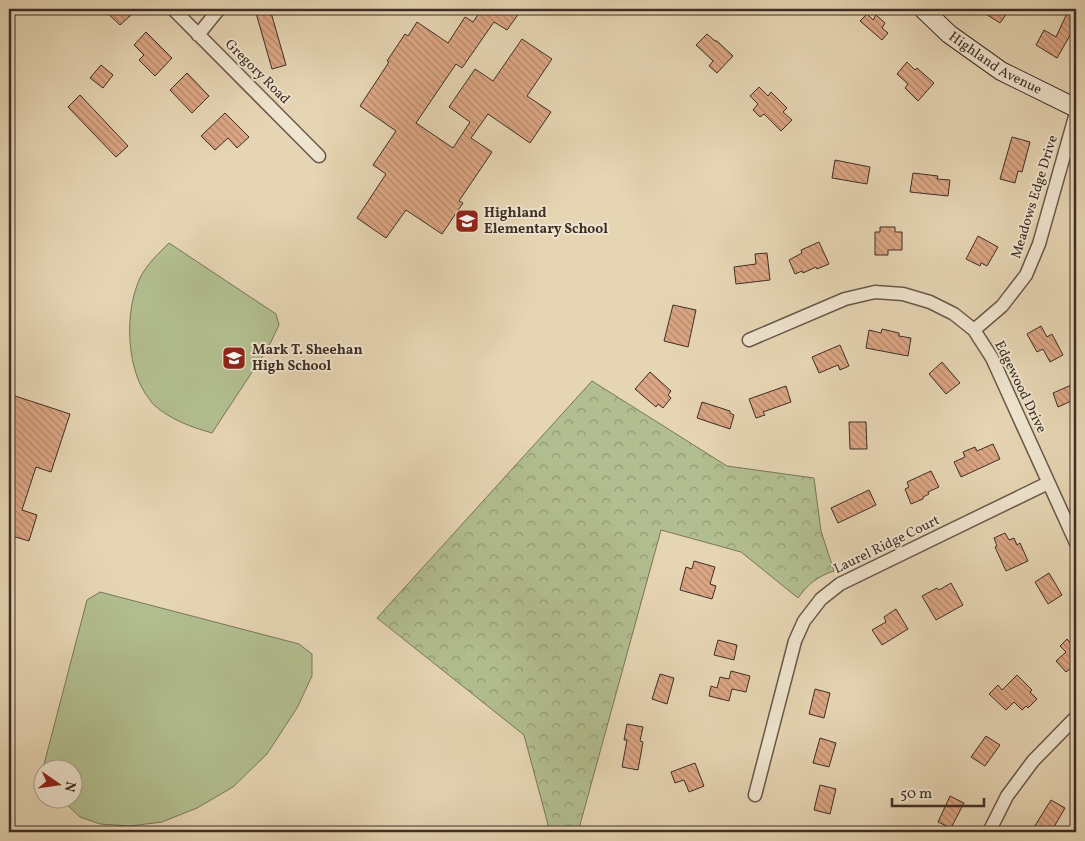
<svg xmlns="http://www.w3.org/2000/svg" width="1085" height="841" font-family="Vollkorn,serif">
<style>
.park{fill:url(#park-crowns);stroke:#78765a}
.garden{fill:#b2be8f;stroke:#78765a}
.building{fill:url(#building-back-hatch);stroke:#3e2e26}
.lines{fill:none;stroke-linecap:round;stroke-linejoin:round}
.street-casing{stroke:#685849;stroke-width:15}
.secondary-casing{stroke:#3e2e26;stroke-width:20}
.street{stroke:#efe4ce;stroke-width:12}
.secondary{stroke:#efe4ce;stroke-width:18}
.labels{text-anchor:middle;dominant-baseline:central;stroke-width:4;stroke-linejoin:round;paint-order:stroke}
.street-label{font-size:14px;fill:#3e2e26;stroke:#efe4ce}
.poi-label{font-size:14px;font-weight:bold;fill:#3e2e26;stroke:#efe4ce;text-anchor:start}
</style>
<defs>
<pattern id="park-crowns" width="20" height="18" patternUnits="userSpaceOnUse" patternTransform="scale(1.25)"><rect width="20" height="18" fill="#b2be8f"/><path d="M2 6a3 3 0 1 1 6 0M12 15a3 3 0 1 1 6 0" fill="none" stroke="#929b75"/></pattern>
<pattern id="building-back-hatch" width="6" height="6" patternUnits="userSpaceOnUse" patternTransform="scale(1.25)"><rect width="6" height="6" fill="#dca684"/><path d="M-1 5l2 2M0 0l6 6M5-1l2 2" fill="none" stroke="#b4886c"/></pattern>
</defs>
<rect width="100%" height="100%" fill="#e6d5b3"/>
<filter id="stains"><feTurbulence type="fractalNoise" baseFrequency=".004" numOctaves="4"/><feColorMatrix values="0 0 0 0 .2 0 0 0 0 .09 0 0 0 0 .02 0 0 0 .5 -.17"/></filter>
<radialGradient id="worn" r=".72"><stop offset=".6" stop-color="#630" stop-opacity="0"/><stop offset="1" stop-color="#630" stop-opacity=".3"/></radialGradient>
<!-- park -->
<path class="park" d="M 592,381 L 727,466 L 814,478 L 821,531 L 834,571 C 818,576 808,584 798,598 L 741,552 L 661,530 L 578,832 L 550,832 L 524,735 L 377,618 Z"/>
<!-- garden -->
<path class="garden" d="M 169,243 L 276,314 L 279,325 L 268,348 L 212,433 C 191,427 171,420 154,405 C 151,402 148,397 145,393 C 126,363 125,310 140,278 C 147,264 158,254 169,243 Z
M 100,592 L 299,644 L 312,654 L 312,676 L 297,708 L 267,754 L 233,787 L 197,808 L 162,822 L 130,826 L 100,824 L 80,817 L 61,799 L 72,798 L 72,768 L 43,768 L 87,600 Z"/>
<!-- building -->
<path class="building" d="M 103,9 L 125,9 L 131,15 L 120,25 Z
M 270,9 L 286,65 L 272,69 L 256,13 Z
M 482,9 L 522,9 L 507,30 L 494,22 L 462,68 L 456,64 L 416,123 L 453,148 L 470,122 L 449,107 L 475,69 L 493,81 L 522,39 L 552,59 L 527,96 L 551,112 L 530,143 L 488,114 L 471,138 L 492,152 L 459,201 L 463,203 L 442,234 L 406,210 L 386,238 L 357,218 L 386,174 L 373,165 L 396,131 L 360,106 L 389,62 L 387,61 L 405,34 L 408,36 L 417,22 L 448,43 L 465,17 L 473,22 Z
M 978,9 L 1010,9 L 1000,23 Z
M 1069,9 L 1076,9 L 1076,32 L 1073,30 L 1057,58 L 1036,45 L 1044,30 L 1056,37 Z
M 867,14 L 873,20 L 876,15 L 885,23 L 882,28 L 888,33 L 882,40 L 860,21 Z
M 146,32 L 172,58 L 155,76 L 139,60 L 144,55 L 134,45 Z
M 707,34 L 715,41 L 717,41 L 733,56 L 717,73 L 709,66 L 713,61 L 696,45 Z
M 907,62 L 915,70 L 917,68 L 934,83 L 918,101 L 905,88 L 908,84 L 897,74 Z
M 101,65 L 113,75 L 103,88 L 90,78 Z
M 187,73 L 209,96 L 192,113 L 170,90 Z
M 759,87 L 768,96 L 771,92 L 787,108 L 783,112 L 792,120 L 781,131 L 764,114 L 760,117 L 753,110 L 758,104 L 750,96 Z
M 80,95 L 128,146 L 116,157 L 68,107 Z
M 225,113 L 249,137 L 237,148 L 228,138 L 215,150 L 201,136 Z
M 1012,137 L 1030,142 L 1022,172 L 1018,171 L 1015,183 L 1000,179 Z
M 835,160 L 870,167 L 867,184 L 832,178 Z
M 913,173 L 938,176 L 937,179 L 950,180 L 948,196 L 910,192 Z
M 880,227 L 895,227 L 895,232 L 902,232 L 902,250 L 888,250 L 888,255 L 875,255 L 875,232 L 880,232 Z
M 978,236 L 998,247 L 987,266 L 981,263 L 980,266 L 966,259 Z
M 819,242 L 829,264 L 817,269 L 816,267 L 803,273 L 802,271 L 795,274 L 789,260 L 802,253 L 801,250 Z
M 767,253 L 770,280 L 736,284 L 734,267 L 756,264 L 755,254 Z
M 673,305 L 696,310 L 688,347 L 664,341 Z
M 1041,326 L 1047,337 L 1052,334 L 1063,355 L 1050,362 L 1043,349 L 1037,352 L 1027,334 Z
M 882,329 L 899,333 L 899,336 L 911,338 L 908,356 L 866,348 L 869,330 L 881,333 Z
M 840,345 L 849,366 L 840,370 L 838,365 L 819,373 L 812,357 Z
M 942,362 L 960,383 L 946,394 L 929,374 Z
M 650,372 L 671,391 L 668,395 L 671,398 L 663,408 L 658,404 L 656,407 L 635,389 Z
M 1076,383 L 1076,399 L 1058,407 L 1053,393 Z
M 786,386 L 791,402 L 763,412 L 765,415 L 756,418 L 749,399 Z
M 9,394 L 70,414 L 51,472 L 36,467 L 22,510 L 37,515 L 29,541 L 9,535 Z
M 702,402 L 730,411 L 730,413 L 734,415 L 730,429 L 697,418 Z
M 849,422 L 866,422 L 867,449 L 850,449 Z
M 993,444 L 1000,459 L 961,477 L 954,462 L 965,457 L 963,452 L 975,447 L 977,451 Z
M 931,471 L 939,487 L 928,492 L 929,494 L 923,497 L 923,499 L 911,504 L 905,489 L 909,487 L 907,482 Z
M 869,490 L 876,505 L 838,523 L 831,508 Z
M 1005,533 L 1009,540 L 1014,538 L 1017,545 L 1020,543 L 1028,561 L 1006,571 L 995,547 L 997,546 L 994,538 Z
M 694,561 L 715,567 L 710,584 L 716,586 L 712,599 L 680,590 L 686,567 L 692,569 Z
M 1049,573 L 1062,595 L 1048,604 L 1035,582 Z
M 951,583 L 963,605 L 936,620 L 922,596 L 937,588 L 939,590 Z
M 896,609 L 908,629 L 882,645 L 872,630 L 886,622 L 884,617 Z
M 1067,639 L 1073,646 L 1076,643 L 1076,664 L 1066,672 L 1056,661 L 1066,652 L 1060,646 Z
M 718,640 L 737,645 L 734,660 L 714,655 Z
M 731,671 L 750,676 L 746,692 L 732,689 L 729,701 L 709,696 L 711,686 L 717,688 L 720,677 L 729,679 Z
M 660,674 L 674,678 L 667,704 L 652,699 Z
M 1017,675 L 1032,690 L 1030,692 L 1037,699 L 1028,708 L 1026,706 L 1022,710 L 1014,702 L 1006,710 L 989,694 L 998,685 L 1002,690 Z
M 815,689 L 830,693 L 824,718 L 809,714 Z
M 627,724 L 643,727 L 640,741 L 643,742 L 638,770 L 622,767 L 627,740 L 624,740 Z
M 986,736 L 1000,745 L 985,766 L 971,757 Z
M 820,738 L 836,743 L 829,767 L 813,763 Z
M 695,763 L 704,786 L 689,792 L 684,780 L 675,783 L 671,772 Z
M 820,785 L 836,789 L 830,814 L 814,810 Z
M 950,796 L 964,803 L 951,828 L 938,822 Z
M 1051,800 L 1065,808 L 1051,832 L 1031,832 Z"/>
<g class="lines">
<!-- street casing -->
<g class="street-casing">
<path id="street" d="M 173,9 L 319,156
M 198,35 L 219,9
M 974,330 L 1002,306 L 1026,275 L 1039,244 L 1076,113
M 749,340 L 845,299 L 875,292 L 903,294 L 930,302 L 954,314 L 974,330 L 992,358 L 1076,543
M 755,795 L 795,641 L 804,621 L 821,599 L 840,584 L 1048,483
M 989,832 L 1007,796 L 1033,761 L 1076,717"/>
</g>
<!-- secondary casing -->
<g class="secondary-casing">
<g id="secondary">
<path id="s1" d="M 923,9 L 949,34 L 1001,71 L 1076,108"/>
</g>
</g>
<!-- street -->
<use href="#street" class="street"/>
<!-- secondary -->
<use href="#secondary" class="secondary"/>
</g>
<!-- icons -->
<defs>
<g id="school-square" transform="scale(1.25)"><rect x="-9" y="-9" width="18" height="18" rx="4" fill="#8f2418" stroke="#efe4ce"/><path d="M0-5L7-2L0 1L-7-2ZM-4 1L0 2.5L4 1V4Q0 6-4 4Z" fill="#fff"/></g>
</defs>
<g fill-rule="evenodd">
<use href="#school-square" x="467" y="221"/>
<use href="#school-square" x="234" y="358"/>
</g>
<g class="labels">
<!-- street labels -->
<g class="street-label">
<text stroke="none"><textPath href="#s1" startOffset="91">Highland Avenue</textPath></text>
<text transform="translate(257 72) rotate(45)">Gregory Road</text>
<text transform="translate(1035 197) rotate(-73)">Meadows Edge Drive</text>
<text transform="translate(1020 387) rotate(64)">Edgewood Drive</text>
<text transform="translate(887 545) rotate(-26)">Laurel Ridge Court</text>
</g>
<!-- poi labels -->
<g class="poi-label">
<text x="484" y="213">Highland<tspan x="484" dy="16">Elementary School</tspan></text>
<text x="252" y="350">Mark T. Sheehan<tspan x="252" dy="16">High School</tspan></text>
</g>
</g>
<!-- margin -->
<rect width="1085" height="841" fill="none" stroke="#e6d5b3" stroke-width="30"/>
<rect x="10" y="10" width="1065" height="821" fill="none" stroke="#3e2e26" stroke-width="2.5"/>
<rect x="15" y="15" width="1055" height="811" fill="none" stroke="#3e2e26"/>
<!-- north arrow -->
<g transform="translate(58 784) rotate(103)"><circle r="24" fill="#efe4ce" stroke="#a89b8b"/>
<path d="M0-4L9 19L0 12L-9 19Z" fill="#8f2418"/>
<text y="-8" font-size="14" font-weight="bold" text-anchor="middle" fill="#3e2e26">N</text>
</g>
<!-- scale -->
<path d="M892 798v8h92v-8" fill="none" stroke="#3e2e26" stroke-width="2.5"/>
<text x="900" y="798" font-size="15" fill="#3e2e26" stroke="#efe4ce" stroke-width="4" paint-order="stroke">50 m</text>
<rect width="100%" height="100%" filter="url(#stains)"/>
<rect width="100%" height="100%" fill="url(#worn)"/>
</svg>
